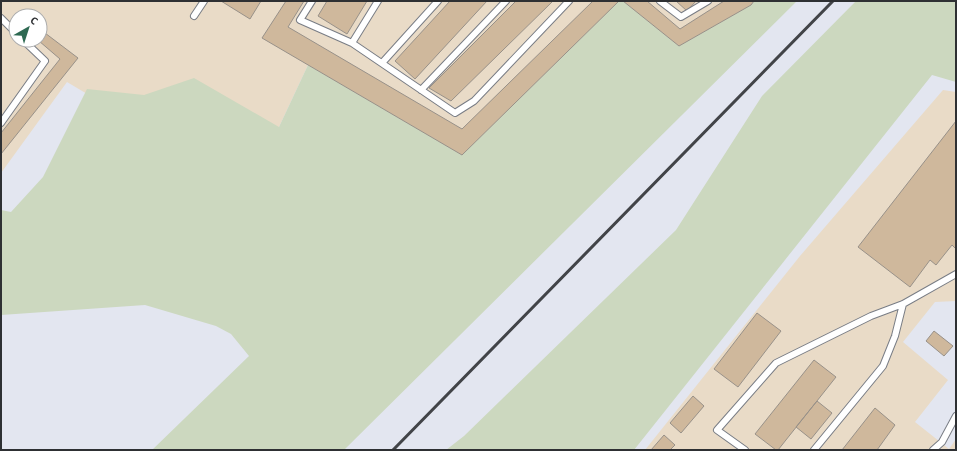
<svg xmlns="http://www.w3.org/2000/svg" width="957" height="451" font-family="'Alegreya Sans',sans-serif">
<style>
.industrial{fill:#e9dbc7;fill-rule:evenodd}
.green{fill:#ccd8bf}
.building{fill:#cfb89c;stroke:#989189}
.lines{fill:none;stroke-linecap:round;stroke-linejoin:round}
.lane-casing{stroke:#797d85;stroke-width:8}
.lane{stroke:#fff;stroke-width:6}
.rail{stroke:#424448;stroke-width:3}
</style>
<rect width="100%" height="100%" fill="#e3e6f0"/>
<!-- industrial -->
<path class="industrial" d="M 1,1 L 619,1 L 462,155 L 308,65 L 279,127 L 166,141 L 67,82 L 1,173 ZM 16,16 L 40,16 L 40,40 L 16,40 Z
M 623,1 L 754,1 L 751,5 L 679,46 Z
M 943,90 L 956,92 L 956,301 L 935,302 L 903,342 L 948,380 L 915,422 L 949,449 L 956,439 L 956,450 L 645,450 L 800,256 Z"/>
<!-- green -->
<path class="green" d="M 619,1 L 623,1 L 679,46 L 751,5 L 754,1 L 797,1 L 344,450 L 152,450 L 249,356 L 231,334 L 216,326 L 145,305 L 1,315 L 1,210 L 11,212 L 43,177 L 87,89 L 144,95 L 194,78 L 279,127 L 308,65 L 462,155 Z
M 856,1 L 956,1 L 956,82 L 932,75 L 634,450 L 446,450 L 464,436 L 676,230 L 762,96 Z"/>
<!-- building -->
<path class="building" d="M 221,1 L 261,1 L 250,19 Z
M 286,1 L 304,1 L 288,27 L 462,129 L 593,1 L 619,1 L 462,155 L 262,38 Z
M 327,1 L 367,1 L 347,34 L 318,16 Z
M 450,1 L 487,1 L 415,79 L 395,61 Z
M 516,1 L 553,1 L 451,101 L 429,88 Z
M 623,1 L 647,1 L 680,29 L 724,1 L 754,1 L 751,5 L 679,46 Z
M 676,1 L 696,1 L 687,11 Z
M 45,33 L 78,58 L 1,154 L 1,133 L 60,59 L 39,41 Z
M 956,121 L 956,249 L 952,245 L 936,265 L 930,260 L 910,287 L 858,247 Z
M 757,313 L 781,331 L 738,387 L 714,369 Z
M 934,331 L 953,346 L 944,356 L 926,341 Z
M 814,360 L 836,377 L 778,450 L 776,450 L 755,434 Z
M 693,396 L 704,406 L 681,433 L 670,423 Z
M 817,401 L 832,413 L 811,439 L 796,427 Z
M 875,408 L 895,425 L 877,450 L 842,450 Z
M 664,435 L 675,445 L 670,450 L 651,450 Z"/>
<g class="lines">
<!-- lane casing -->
<g class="lane-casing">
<path id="lane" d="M 312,1 L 300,20 L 352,43
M 378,1 L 352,43 L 455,113 L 474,101 L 569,1
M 660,1 L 681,17 L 708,1
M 194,16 L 204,1
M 1,18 L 16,33
M 382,63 L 438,1
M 421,90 L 506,1
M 1,123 L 45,61 L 23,40
M 745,450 L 717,430 L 776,363 L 871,316 L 903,304 L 956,274
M 814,450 L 883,366 L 895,336 L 903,304
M 933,450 L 942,442 L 956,416"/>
</g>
<!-- lane -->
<use href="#lane" class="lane"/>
<!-- rail -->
<path class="rail" d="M 393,450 L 833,1"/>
</g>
<!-- border -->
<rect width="957" height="451" fill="none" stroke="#2e3033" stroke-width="4"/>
<!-- north arrow -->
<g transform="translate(28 28) rotate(39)"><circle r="19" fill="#ffffff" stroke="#abacad"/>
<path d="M0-3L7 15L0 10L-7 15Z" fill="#2e6952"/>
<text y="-6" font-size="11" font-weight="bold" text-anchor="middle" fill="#2e3033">С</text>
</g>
</svg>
